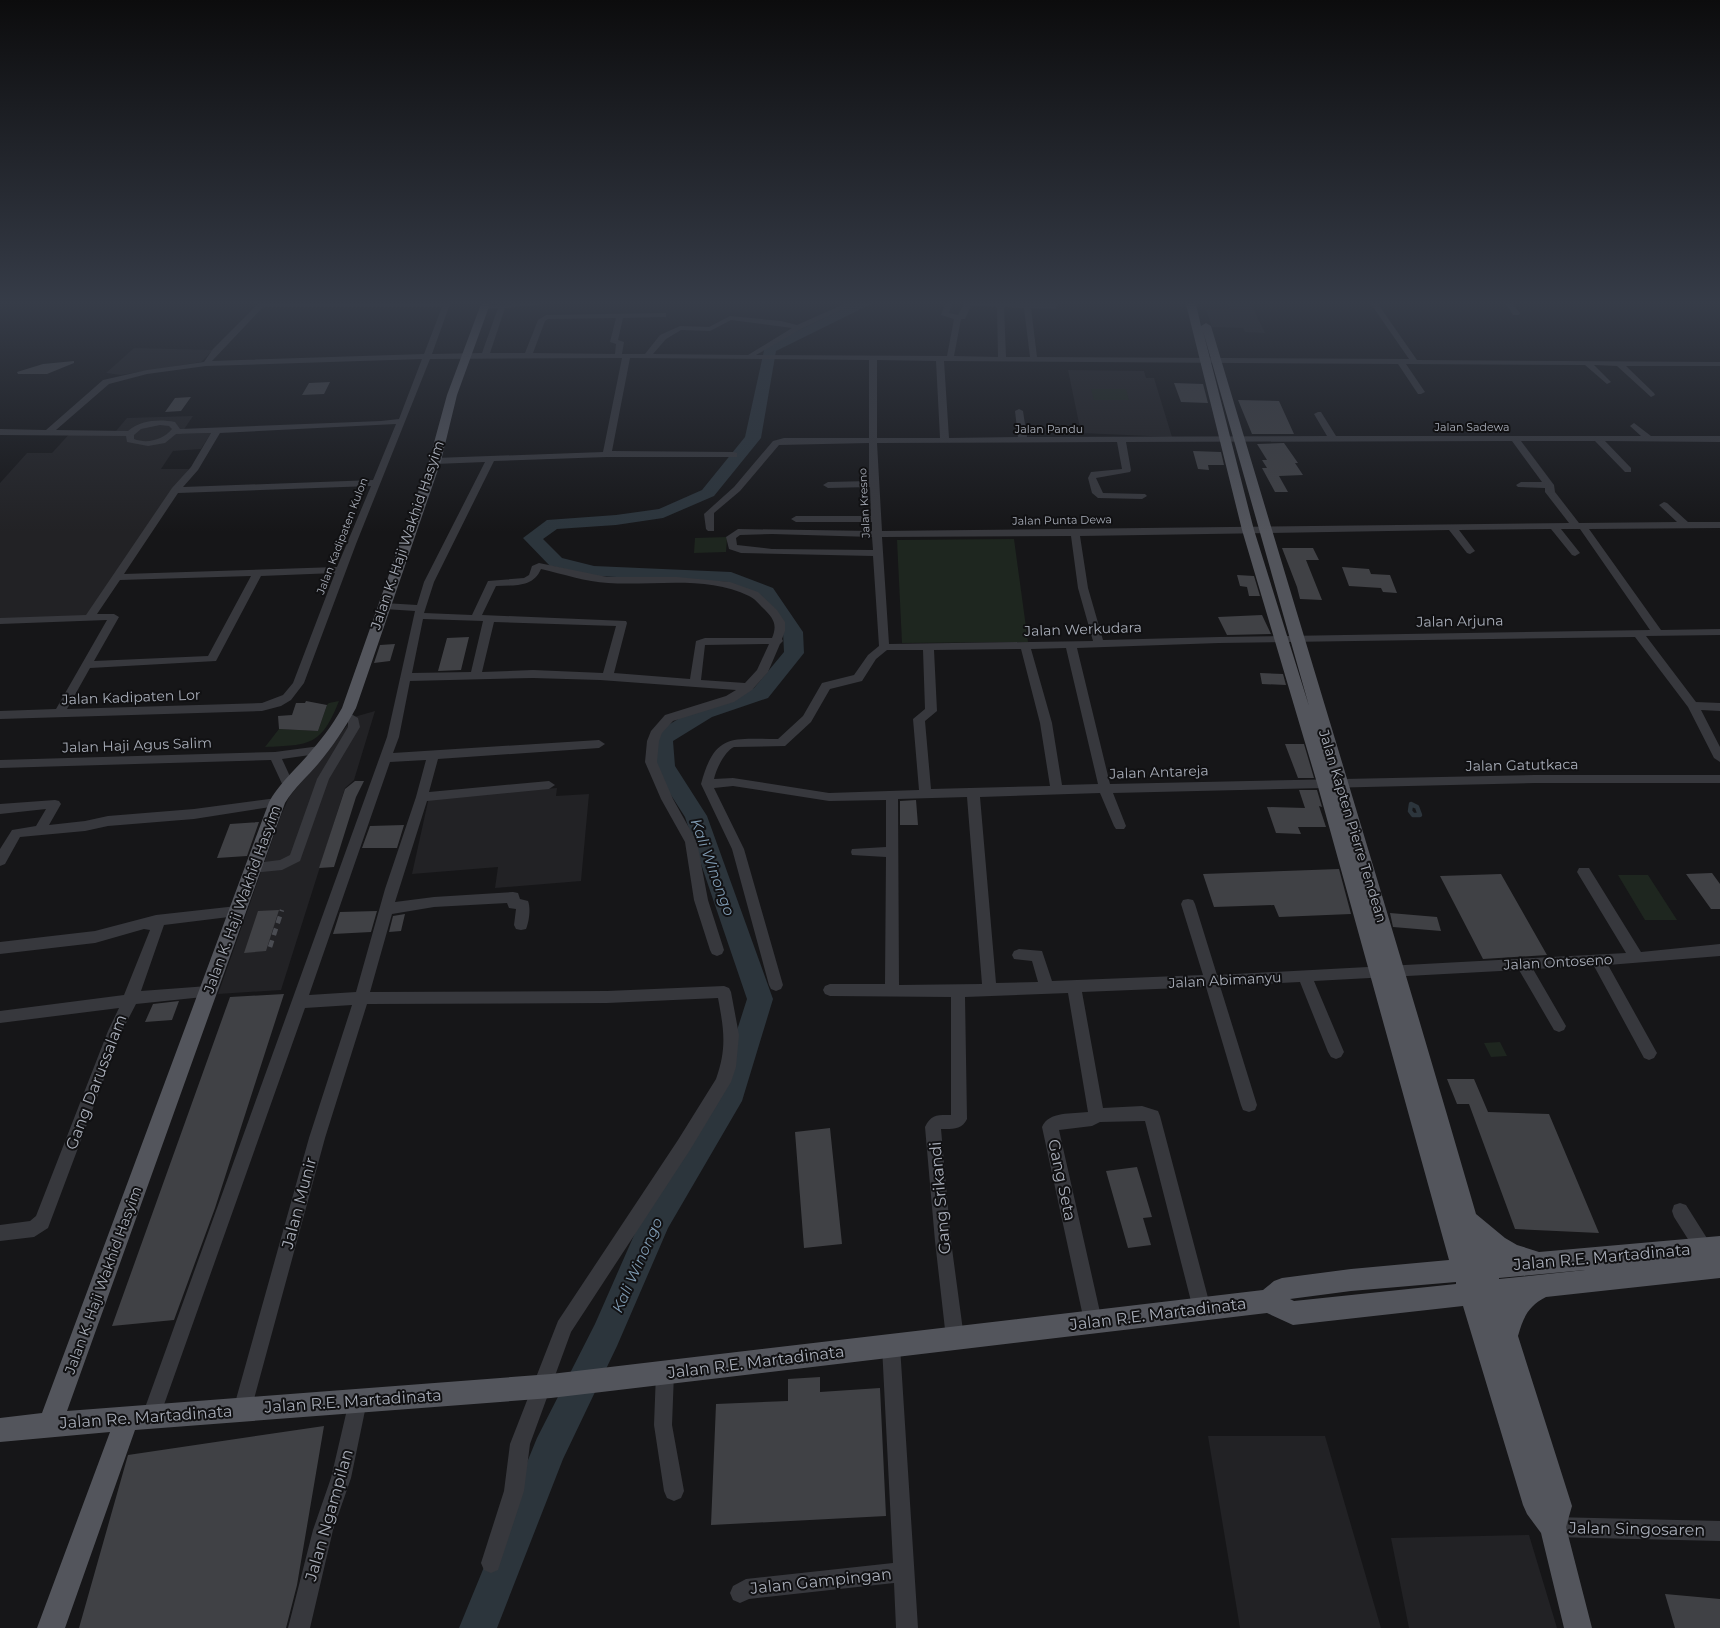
<svg xmlns="http://www.w3.org/2000/svg" width="1720" height="1628" font-family="Montserrat,sans-serif">
<style>
.built{fill:#222225}
.green{fill:#1e261f}
.lines{fill:none;stroke-linecap:round;stroke-linejoin:round}
.stream{stroke:#2c353c;stroke-width:4.5}
.river{fill:#2c353c;fill-rule:evenodd}
.building{fill:#404145}
.minor{fill:#37383d;fill-rule:evenodd}
.major{fill:#53555c;fill-rule:evenodd}
.rail{stroke:#4a4c52;stroke-width:4.5;stroke-dasharray:7 5.5;stroke-linecap:butt}
.labels{text-anchor:middle;dominant-baseline:central;stroke-width:4;stroke-linejoin:round;paint-order:stroke}
.far-street-label{font-size:11px;fill:#a8adb8;stroke:#111113}
.street-label{font-size:14px;fill:#a8adb8;stroke:#111113}
.water-label{font-size:15px;font-style:italic;fill:#7f9bb3;stroke:#111113}
.near-street-label{font-size:16px;fill:#a8adb8;stroke:#111113}
</style>
<rect width="100%" height="100%" fill="#161618"/>
<!-- built -->
<path class="built" d="M 1228,304 L 1251,304 L 1265,333 L 1245,332 L 1243,328 L 1212,327 L 1206,309 L 1229,309 Z
M 134,348 L 213,350 L 201,362 L 121,375 L 106,373 Z
M 1068,370 L 1144,371 L 1146,378 L 1154,378 L 1172,437 L 1081,433 Z
M 193,416 L 181,434 L 211,433 L 201,449 L 173,451 L 161,469 L 189,469 L 86,616 L 0,619 L 0,483 L 27,453 L 52,453 L 72,431 L 116,431 L 127,418 Z
M 375,711 L 354,780 L 345,788 L 281,990 L 218,994 L 280,818 L 289,797 L 354,717 Z
M 557,788 L 556,796 L 589,794 L 581,881 L 495,888 L 498,867 L 412,874 L 429,797 Z
M 1208,1436 L 1325,1436 L 1381,1628 L 1240,1628 Z
M 1529,1535 L 1557,1628 L 1409,1628 L 1391,1538 Z"/>
<!-- green -->
<path class="green" d="M 1091,389 L 1126,389 L 1129,400 L 1094,400 Z
M 727,537 L 726,552 L 694,553 L 695,538 Z
M 1014,539 L 1028,642 L 902,643 L 897,540 Z
M 339,701 C 321,746 310,745 265,747 L 279,729 L 318,731 L 327,705 L 329,703 Z
M 1618,875 L 1648,875 L 1677,920 L 1645,920 Z
M 1500,1042 L 1507,1056 L 1491,1057 L 1484,1043 Z"/>
<g class="lines">
<!-- stream -->
<path class="stream" d="M 1411,804 L 1417,807 L 1420,815 L 1413,815 L 1410,811 Z"/>
<!-- river -->
<path class="river" d="M 854,304 L 871,304 L 776,351 L 761,438 L 714,496 L 663,518 L 616,525 L 557,529 L 543,539 L 562,558 L 594,566 L 731,572 L 773,588 L 803,632 L 804,653 L 768,698 L 712,717 L 673,741 L 675,766 L 707,816 L 773,999 L 742,1101 L 668,1228 L 617,1346 L 563,1459 L 497,1628 L 459,1628 L 537,1438 L 595,1324 L 646,1208 L 716,1096 L 747,999 L 685,817 L 653,767 L 651,738 L 655,733 L 698,707 L 754,688 L 784,652 L 783,632 L 760,596 L 728,582 L 594,576 L 556,567 L 550,566 L 523,538 L 547,520 L 616,515 L 659,509 L 702,490 L 745,437 L 765,346 Z"/>
</g>
<!-- building -->
<path class="building" d="M 74,361 L 74,363 L 47,374 L 18,374 L 17,372 L 43,364 Z
M 330,382 L 324,394 L 302,395 L 309,383 Z
M 1174,383 L 1203,384 L 1208,403 L 1181,402 Z
M 191,397 L 181,411 L 165,412 L 175,398 Z
M 1238,400 L 1279,401 L 1294,434 L 1252,434 Z
M 1284,443 L 1298,463 L 1295,463 L 1303,475 L 1279,476 L 1288,492 L 1275,492 L 1262,468 L 1267,468 L 1262,460 L 1267,460 L 1257,444 Z
M 1193,451 L 1221,452 L 1224,465 L 1208,465 L 1209,470 L 1198,469 Z
M 1282,548 L 1313,548 L 1319,560 L 1306,560 L 1322,600 L 1300,599 L 1297,587 Z
M 1342,567 L 1369,569 L 1371,574 L 1390,575 L 1397,593 L 1383,592 L 1381,588 L 1349,586 Z
M 1237,575 L 1254,576 L 1260,596 L 1249,596 L 1247,587 L 1240,586 Z
M 1262,615 L 1271,634 L 1227,635 L 1218,617 Z
M 469,637 L 461,670 L 438,671 L 447,638 Z
M 395,644 L 390,661 L 374,663 L 380,645 Z
M 1260,673 L 1283,674 L 1286,685 L 1262,684 Z
M 306,701 L 327,705 L 318,731 L 279,729 L 278,716 L 292,715 L 296,703 L 305,703 Z
M 1285,744 L 1304,744 L 1314,778 L 1298,778 Z
M 355,781 L 364,781 L 356,797 L 334,867 L 319,868 L 345,789 Z
M 1299,790 L 1317,790 L 1322,807 L 1319,806 L 1326,827 L 1298,827 L 1301,834 L 1276,833 L 1267,807 L 1305,808 Z
M 916,800 L 918,825 L 900,825 L 900,801 Z
M 259,822 L 247,856 L 217,858 L 230,824 Z
M 404,825 L 397,848 L 362,848 L 370,826 Z
M 1339,869 L 1351,914 L 1279,917 L 1274,905 L 1214,907 L 1203,874 Z
M 1712,873 L 1720,884 L 1720,909 L 1711,909 L 1686,874 Z
M 1501,874 L 1547,955 L 1483,959 L 1440,876 Z
M 279,910 L 266,951 L 244,953 L 258,911 Z
M 377,911 L 371,932 L 333,934 L 340,912 Z
M 1390,913 L 1437,917 L 1441,931 L 1393,927 Z
M 405,914 L 401,931 L 389,932 L 393,916 Z
M 284,994 L 215,1208 L 174,1320 L 112,1326 L 230,997 Z
M 179,1001 L 172,1020 L 145,1022 L 153,1004 Z
M 1447,1079 L 1474,1079 L 1488,1112 L 1549,1114 L 1599,1233 L 1515,1229 L 1469,1104 L 1457,1104 Z
M 830,1128 L 842,1244 L 804,1248 L 795,1132 Z
M 1137,1167 L 1152,1217 L 1143,1218 L 1151,1245 L 1128,1248 L 1106,1171 Z
M 820,1377 L 820,1392 L 880,1388 L 886,1516 L 711,1525 L 716,1404 L 788,1401 L 788,1379 Z
M 324,1426 L 297,1585 L 286,1628 L 79,1628 L 128,1455 Z
M 1665,1594 L 1720,1599 L 1720,1628 L 1675,1628 Z"/>
<g class="lines">
<!-- minor -->
<path class="minor" d="M 258,304 L 450,304 L 432,354 L 482,353 L 498,308 L 482,309 L 482,305 L 485,305 L 544,304 L 505,308 L 490,353 L 525,353 L 538,320 L 546,315 L 666,313 L 666,317 L 663,317 L 623,318 L 618,340 L 624,342 L 622,354 L 645,354 L 660,335 L 680,326 L 709,327 L 730,316 L 781,321 L 797,325 L 844,304 L 854,304 L 801,329 L 756,355 L 947,356 L 954,319 L 941,315 L 945,304 L 952,304 L 949,313 L 958,315 L 964,304 L 1059,304 L 1055,309 L 1031,308 L 1037,357 L 1409,359 L 1371,304 L 1378,304 L 1417,360 L 1720,362 L 1720,366 L 1626,366 L 1654,393 L 1655,395 L 1651,397 L 1617,366 L 1594,365 L 1611,382 L 1607,384 L 1585,365 L 1406,364 L 1425,392 L 1421,394 L 1418,394 L 1398,364 L 944,361 L 949,438 L 1018,437 L 1015,411 L 1019,409 L 1023,411 L 1027,437 L 1327,436 L 1314,414 L 1318,412 L 1321,412 L 1336,436 L 1641,436 L 1630,426 L 1634,423 L 1651,436 L 1720,436 L 1720,442 L 1605,441 L 1631,468 L 1631,472 L 1625,472 L 1595,441 L 1521,441 L 1554,485 L 1555,492 L 1579,523 L 1677,522 L 1659,505 L 1664,502 L 1667,503 L 1688,522 L 1720,522 L 1720,528 L 1589,529 L 1661,630 L 1720,629 L 1720,635 L 1646,636 L 1696,702 L 1720,703 L 1720,711 L 1701,710 L 1720,747 L 1720,762 L 1714,758 L 1688,707 L 1635,637 L 1219,643 L 1077,648 L 1110,784 L 1535,775 L 1720,775 L 1720,783 L 1535,783 L 1113,793 L 1126,826 L 1124,829 L 1116,829 L 1114,826 L 1100,793 L 980,797 L 996,983 L 1038,982 L 1032,961 L 1014,959 L 1012,955 L 1014,951 L 1019,949 L 1042,951 L 1052,981 L 1203,975 L 1181,904 L 1183,900 L 1188,899 L 1193,900 L 1195,904 L 1217,975 L 1626,953 L 1577,872 L 1579,868 L 1589,868 L 1641,952 L 1720,944 L 1720,956 L 1608,965 L 1657,1053 L 1654,1058 L 1649,1060 L 1644,1058 L 1594,966 L 1533,969 L 1566,1026 L 1564,1030 L 1559,1032 L 1554,1030 L 1519,970 L 1314,981 L 1344,1052 L 1341,1057 L 1336,1059 L 1331,1057 L 1328,1052 L 1300,982 L 1220,986 L 1257,1105 L 1255,1110 L 1249,1112 L 1243,1110 L 1241,1105 L 1206,987 L 1082,992 L 1103,1108 L 1142,1106 L 1158,1111 L 1160,1116 L 1211,1309 L 1208,1315 L 1202,1318 L 1196,1315 L 1193,1309 L 1145,1121 L 1100,1122 L 1092,1126 L 1059,1130 L 1102,1321 L 1099,1327 L 1093,1330 L 1087,1327 L 1084,1321 L 1042,1127 C 1049,1111 1072,1114 1088,1112 L 1068,993 L 965,997 L 967,1119 C 962,1130 952,1129 941,1129 L 951,1241 L 964,1338 L 961,1344 L 955,1347 L 949,1344 L 946,1338 L 935,1241 L 925,1127 C 931,1114 938,1115 951,1115 L 951,997 L 830,996 L 825,994 L 823,990 L 825,986 L 830,984 L 885,984 L 886,857 L 852,855 L 851,852 L 852,849 L 886,847 L 886,800 L 829,801 L 733,786 L 714,788 L 744,849 L 783,985 L 781,989 L 776,991 L 771,989 L 769,985 L 732,849 L 701,784 C 715,732 732,739 778,739 L 803,716 L 822,683 L 854,675 L 868,655 L 879,646 L 873,556 L 741,553 L 729,549 L 726,537 L 738,529 L 872,531 L 872,522 L 796,522 L 791,519 L 796,516 L 871,516 L 870,487 L 828,488 L 823,485 L 828,482 L 869,481 L 869,443 L 779,445 L 740,491 L 714,513 L 714,531 L 708,531 L 706,529 L 704,514 L 734,487 L 773,441 L 784,438 L 869,438 L 869,360 L 630,358 L 612,451 L 734,452 L 737,453 L 737,457 L 607,457 L 494,461 L 434,582 L 424,613 L 472,615 L 488,581 L 524,578 L 529,575 L 532,566 L 539,563 L 607,577 L 677,577 L 730,582 L 758,592 L 777,610 L 785,622 L 785,631 L 782,639 L 783,641 L 780,644 L 768,672 L 752,690 L 734,702 L 673,721 L 662,733 L 659,741 L 657,762 L 673,799 L 697,842 L 708,900 L 724,950 L 722,954 L 717,956 L 712,954 L 710,950 L 694,900 L 685,842 L 661,799 L 645,762 L 647,741 L 651,731 L 665,715 L 726,696 L 736,690 L 600,680 L 533,678 L 410,681 L 399,737 L 393,753 L 599,740 L 605,744 L 599,748 L 438,759 L 429,792 L 549,781 L 555,785 L 549,789 L 427,801 L 395,902 L 434,897 L 513,892 L 518,893 L 520,899 L 528,901 C 531,908 529,922 526,929 L 521,930 L 516,929 L 514,925 L 516,909 L 509,908 L 507,903 L 434,907 L 392,914 L 370,992 L 607,991 L 724,986 L 729,988 L 731,992 L 739,1035 L 736,1067 L 731,1082 L 690,1150 L 571,1332 L 530,1444 L 524,1491 L 498,1570 L 491,1573 L 484,1570 L 481,1563 L 504,1491 L 510,1444 L 558,1321 L 678,1140 L 716,1079 C 727,1048 724,1030 718,998 L 607,1003 L 367,1004 L 325,1138 L 251,1410 L 249,1417 L 242,1419 L 235,1417 L 233,1410 L 309,1138 L 352,1005 L 305,1008 L 160,1416 L 158,1423 L 151,1425 L 144,1423 L 142,1416 L 387,737 L 415,611 L 384,609 L 379,606 L 384,603 L 417,605 L 424,582 L 485,462 L 435,464 L 431,461 L 435,458 L 603,452 L 622,358 L 430,359 L 356,544 L 304,683 L 291,700 L 281,706 L 262,711 L 0,719 L 0,711 L 56,709 L 107,620 L 0,624 L 0,618 L 86,615 L 172,488 L 191,467 L 211,433 L 176,434 L 165,443 L 148,446 L 127,442 L 126,436 L 0,435 L 0,429 L 46,430 L 103,380 L 147,370 L 204,362 L 213,349 ZM 971,306 L 997,307 L 998,357 L 954,356 L 961,319 L 965,319 ZM 263,307 L 442,307 L 424,354 L 212,361 ZM 1004,307 L 1024,308 L 1030,357 L 1006,357 ZM 616,318 L 610,342 L 616,344 L 615,354 L 533,353 L 545,321 L 548,319 ZM 731,320 L 792,328 L 748,355 L 653,354 L 666,339 L 681,330 L 710,331 ZM 422,359 L 399,419 L 381,421 L 180,429 L 175,422 C 159,419 141,420 128,431 L 56,430 L 109,384 L 147,374 L 206,366 ZM 877,360 L 936,361 L 940,438 L 877,438 ZM 396,424 L 373,480 L 183,487 L 198,470 L 220,433 ZM 160,425 L 169,426 L 172,429 C 163,440 147,444 134,439 L 134,435 L 141,429 ZM 1512,441 L 1542,482 L 1521,482 L 1516,485 L 1518,487 L 1545,488 L 1545,492 L 1569,523 L 882,531 L 877,443 L 1117,442 L 1122,469 L 1091,472 L 1088,478 L 1092,493 L 1098,498 L 1142,499 L 1147,496 L 1145,494 L 1103,493 L 1096,478 L 1130,472 L 1131,470 L 1126,442 ZM 371,486 L 337,567 L 124,574 L 178,493 ZM 1551,529 L 1572,555 L 1575,556 L 1580,553 L 1561,529 L 1580,529 L 1650,630 L 1219,637 L 1103,640 L 1088,588 L 1080,536 L 1449,530 L 1467,553 L 1470,554 L 1475,551 L 1459,530 ZM 772,534 L 872,537 L 873,550 L 772,549 L 737,545 L 736,538 L 740,535 ZM 1071,536 L 1078,588 L 1093,641 L 889,644 L 882,537 ZM 541,569 C 563,574 586,582 608,583 C 653,586 707,575 749,596 C 754,598 759,604 763,608 C 773,618 778,624 772,638 L 705,638 L 696,641 L 690,679 L 614,673 L 627,623 L 626,621 L 482,615 L 496,586 C 514,585 533,588 541,569 ZM 335,573 L 293,683 L 283,695 L 262,703 L 67,709 L 90,668 L 216,661 L 261,576 ZM 251,576 L 208,656 L 94,661 L 119,617 L 114,614 L 97,614 L 120,580 ZM 423,619 L 483,621 L 471,672 L 412,673 ZM 494,622 L 616,626 L 603,673 L 533,670 L 482,672 ZM 769,644 L 757,670 L 745,683 L 701,680 L 705,645 ZM 1066,648 L 1098,784 L 1062,785 L 1052,723 L 1031,649 ZM 1021,649 L 1040,723 L 1050,786 L 931,789 L 925,721 L 937,711 L 934,650 ZM 887,650 L 923,650 L 925,709 L 913,719 L 919,790 L 829,793 L 733,778 L 714,779 C 716,769 725,751 734,747 L 785,746 L 811,722 L 830,689 L 862,681 L 876,659 ZM 426,760 L 416,797 L 385,889 L 356,992 L 309,995 L 390,762 ZM 967,797 L 982,984 L 899,985 L 898,799 Z
M 1506,304 L 1513,304 L 1520,313 L 1519,315 L 1513,315 Z
M 346,711 L 358,718 L 360,727 L 329,779 L 300,861 L 282,870 L 252,873 L 247,872 L 245,868 L 247,864 L 280,860 L 290,855 L 317,779 L 348,727 L 348,722 L 340,715 Z
M 320,746 L 326,750 L 324,753 L 282,759 L 294,785 L 288,789 L 284,788 L 271,760 L 0,768 L 0,760 L 275,752 Z
M 277,798 L 281,799 L 283,802 L 281,805 L 277,806 L 194,819 L 108,826 L 85,831 L 20,837 L 5,864 L 0,866 L 0,849 L 12,830 L 36,826 L 46,809 L 0,814 L 0,804 L 55,800 L 59,801 L 61,804 L 49,825 L 85,821 L 108,816 L 194,809 Z
M 237,906 L 242,907 L 244,911 L 242,915 L 237,916 L 164,925 L 141,991 L 208,986 L 213,988 L 215,992 L 213,996 L 136,1004 L 122,1031 L 48,1228 L 34,1237 L 0,1241 L 0,1225 L 30,1221 L 36,1216 L 108,1031 L 119,1008 L 0,1023 L 0,1011 L 124,995 L 150,930 L 144,929 L 95,943 L 0,954 L 0,942 L 95,931 L 156,915 Z
M 1680,1203 L 1686,1205 L 1710,1243 L 1713,1249 L 1710,1255 L 1704,1258 L 1698,1255 L 1674,1217 L 1672,1211 L 1674,1205 Z
M 891,1337 L 897,1340 L 900,1346 L 918,1628 L 896,1628 L 894,1583 L 749,1599 L 740,1603 L 733,1600 L 730,1593 L 733,1586 L 746,1579 L 893,1563 L 882,1346 L 885,1340 Z
M 665,1364 L 671,1367 L 674,1373 L 672,1425 L 684,1491 L 681,1498 L 674,1501 L 667,1498 L 664,1491 L 654,1425 L 656,1373 L 659,1367 Z
M 358,1392 L 365,1394 L 367,1401 L 351,1478 L 333,1530 L 310,1628 L 288,1628 L 313,1530 L 331,1478 L 349,1401 L 351,1394 Z
M 1553,1517 L 1720,1521 L 1720,1541 L 1553,1537 L 1546,1534 L 1543,1527 L 1546,1520 Z"/>
<!-- major -->
<path class="major" d="M 481,304 L 490,304 L 457,395 L 441,461 L 356,708 C 345,728 333,746 318,764 C 307,777 294,788 285,803 L 67,1411 L 551,1374 L 1263,1290 L 1274,1281 L 1282,1278 L 1351,1269 L 1449,1260 L 1317,783 L 1242,530 L 1186,304 L 1196,304 L 1201,326 L 1206,323 L 1211,326 C 1299,622 1390,917 1476,1214 L 1505,1238 L 1517,1245 L 1539,1252 L 1720,1236 L 1720,1278 L 1546,1297 C 1528,1306 1523,1318 1518,1336 L 1572,1506 L 1566,1527 L 1592,1628 L 1564,1628 L 1541,1533 L 1527,1514 L 1523,1505 L 1463,1306 L 1293,1325 L 1267,1313 L 551,1398 L 135,1430 L 65,1628 L 37,1628 L 110,1432 L 0,1442 L 0,1418 L 42,1413 L 269,802 C 279,784 293,772 307,756 C 320,741 332,726 342,708 L 429,461 L 447,395 ZM 1203,331 L 1309,706 L 1254,530 ZM 1585,1270 L 1499,1279 L 1499,1278 ZM 1456,1282 L 1456,1284 L 1294,1301 L 1290,1299 L 1351,1291 Z"/>
<!-- rail -->
<path class="rail" d="M 270,947 L 282,910"/>
</g>
<!-- sky -->
<linearGradient id="sky" x2="0" y2="1"><stop stop-color="#0c0c0d"/><stop offset="0.57" stop-color="#363c48"/><stop offset="1" stop-color="#363c48" stop-opacity="0"/></linearGradient>
<rect width="1720" height="532" fill="url(#sky)"/>
<g class="labels">
<!-- far-street labels -->
<g class="far-street-label">
<text x="1472" y="427">Jalan Sadewa</text>
<text x="1049" y="429">Jalan Pandu</text>
<text transform="translate(864 503) rotate(-93)">Jalan Kresno</text>
<text transform="translate(1062 520) rotate(-1)">Jalan Punta Dewa</text>
<text transform="translate(342 536) rotate(-69)">Jalan Kadipaten Kulon</text>
</g>
<!-- street labels -->
<g class="street-label">
<text transform="translate(407 535) rotate(-71)">Jalan K. Haji Wakhid Hasyim</text>
<text transform="translate(1460 621) rotate(-1)">Jalan Arjuna</text>
<text transform="translate(1083 629) rotate(-2)">Jalan Werkudara</text>
<text transform="translate(131 697) rotate(-2)">Jalan Kadipaten Lor</text>
<text transform="translate(137 745) rotate(-2)">Jalan Haji Agus Salim</text>
<text transform="translate(1522 765) rotate(-1)">Jalan Gatutkaca</text>
<text transform="translate(1159 772) rotate(-2)">Jalan Antareja</text>
<text transform="translate(1353 826) rotate(73)">Jalan Kapten Pierre Tendean</text>
<text transform="translate(242 899) rotate(-70)">Jalan K. Haji Wakhid Hasyim</text>
<text transform="translate(1558 962) rotate(-3)">Jalan Ontoseno</text>
<text transform="translate(1225 980) rotate(-3)">Jalan Abimanyu</text>
<text transform="translate(103 1280) rotate(-70)">Jalan K. Haji Wakhid Hasyim</text>
</g>
<!-- water labels -->
<g class="water-label">
<text transform="translate(713 867) rotate(70)">Kali Winongo</text>
<text transform="translate(637 1265) rotate(-66)">Kali Winongo</text>
</g>
<!-- near-street labels -->
<g class="near-street-label">
<text transform="translate(96 1082) rotate(-69)">Gang Darussalam</text>
<text transform="translate(1062 1180) rotate(78)">Gang Seta</text>
<text transform="translate(940 1198) rotate(-95)">Gang Srikandi</text>
<text transform="translate(299 1203) rotate(-75)">Jalan Munir</text>
<text transform="translate(1602 1257) rotate(-5)">Jalan R.E. Martadinata</text>
<text transform="translate(1158 1314) rotate(-7)">Jalan R.E. Martadinata</text>
<text transform="translate(756 1362) rotate(-7)">Jalan R.E. Martadinata</text>
<text transform="translate(353 1401) rotate(-4)">Jalan R.E. Martadinata</text>
<text transform="translate(146 1417) rotate(-4)">Jalan Re. Martadinata</text>
<text transform="translate(329 1515) rotate(-74)">Jalan Ngampilan</text>
<text transform="translate(1637 1529) rotate(1)">Jalan Singosaren</text>
<text transform="translate(821 1581) rotate(-6)">Jalan Gampingan</text>
</g>
</g>
</svg>
